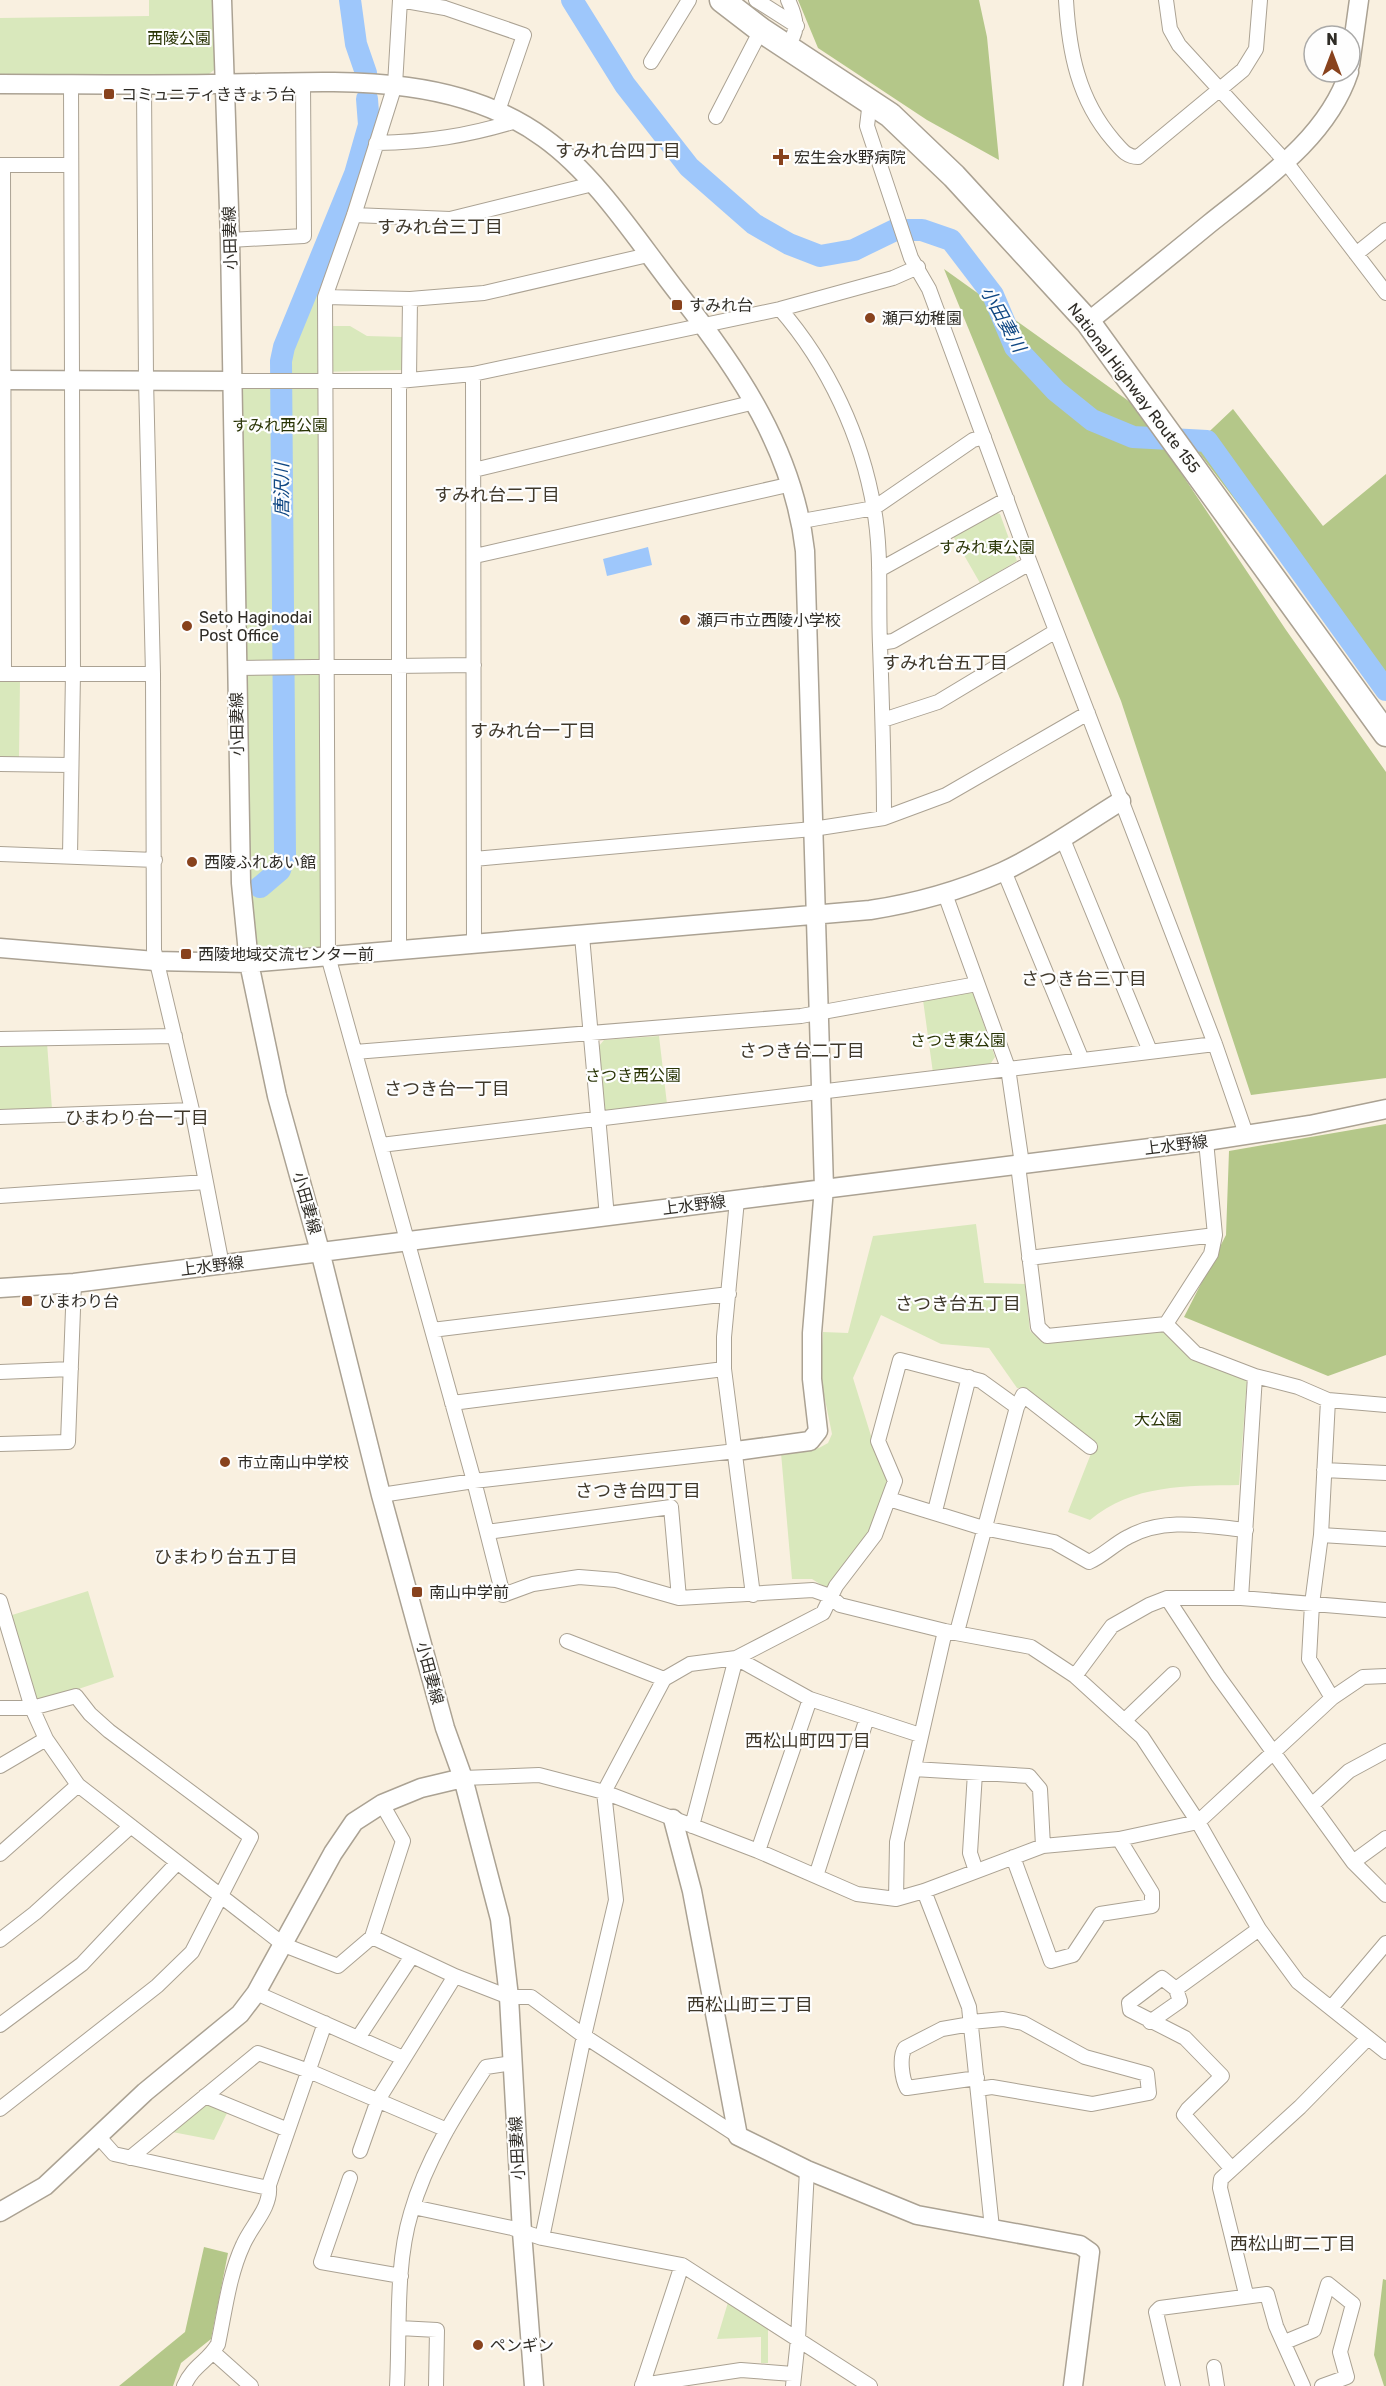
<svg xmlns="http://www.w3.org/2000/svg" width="1386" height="2386" font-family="Rubik,'Noto Sans JP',sans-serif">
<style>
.green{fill:#d9e8bc}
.forest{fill:#b4c789}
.water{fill:#9ec7fb}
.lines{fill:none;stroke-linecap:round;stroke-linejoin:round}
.river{stroke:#9ec7fb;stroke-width:22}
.minor-casing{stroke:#aba293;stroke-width:16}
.tertiary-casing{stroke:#aba293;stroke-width:21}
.trunk-casing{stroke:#aba293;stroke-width:27}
.minor{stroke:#fff;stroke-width:14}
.tertiary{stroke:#fff;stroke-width:18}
.trunk{stroke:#fff;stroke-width:24}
.poi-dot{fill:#88421d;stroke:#fefefe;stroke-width:2}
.labels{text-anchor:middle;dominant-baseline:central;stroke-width:4.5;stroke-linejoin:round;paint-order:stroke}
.park-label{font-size:16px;fill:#293405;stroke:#fefefe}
.poi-label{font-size:16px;fill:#2f2c26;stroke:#fefefe;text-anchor:start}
.street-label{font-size:16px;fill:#2f2c26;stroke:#fefefe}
.neighbourhood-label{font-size:18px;fill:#3f382b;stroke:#fefefe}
.water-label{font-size:18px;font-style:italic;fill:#0f4783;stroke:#fefefe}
</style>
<rect width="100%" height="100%" fill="#f9f0e0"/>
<!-- green -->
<path class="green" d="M 149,0 L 218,0 L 219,66 L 209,74 L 0,74 L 0,18 L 149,16 Z
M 309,293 L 320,294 L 320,326 L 350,326 L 367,336 L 403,337 L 405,370 L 319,372 L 319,675 L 323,943 L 317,950 L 267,952 L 256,944 L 251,918 L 239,392 L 246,385 L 285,384 L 285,352 Z
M 995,512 L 1000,514 L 1017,561 L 980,583 L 953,536 Z
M 0,680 L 20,680 L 19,758 L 0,758 Z
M 972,990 L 995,1057 L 989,1066 L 933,1073 L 923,1000 Z
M 659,1036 L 667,1104 L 605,1113 L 599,1046 L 604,1040 Z
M 47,1043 L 52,1109 L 0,1111 L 0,1044 Z
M 976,1224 L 984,1283 L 1025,1284 L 1030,1331 L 1044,1343 L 1159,1331 L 1169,1335 L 1190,1359 L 1247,1380 L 1239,1485 C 1186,1486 1133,1484 1090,1520 L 1068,1512 L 1094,1446 L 1025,1388 L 1017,1388 L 989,1348 L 941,1344 L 881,1315 L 853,1378 L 872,1439 L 888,1475 L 887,1492 L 872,1530 L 828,1589 L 812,1579 L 792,1579 L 781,1453 L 819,1448 L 828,1443 L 832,1434 L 820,1375 L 823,1332 L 848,1333 L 873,1236 Z
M 88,1591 L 114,1677 L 37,1703 L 9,1616 Z
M 204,2100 L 228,2111 L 214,2140 L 167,2131 Z
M 729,2299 L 768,2323 L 768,2363 L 761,2363 L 761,2337 L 717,2339 Z"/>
<!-- forest -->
<path class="forest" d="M 798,0 L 979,0 L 987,37 L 999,160 L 927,120 L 818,48 Z
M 944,269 L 1137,407 L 1286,630 L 1386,772 L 1386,1078 L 1251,1095 L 1121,701 Z
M 1233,409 L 1323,526 L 1386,474 L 1386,698 L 1194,446 Z
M 1386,1124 L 1386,1355 L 1328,1376 L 1184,1317 L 1226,1235 L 1229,1151 Z
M 204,2247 L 228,2253 L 211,2339 L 181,2363 L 173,2386 L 119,2386 L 185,2332 Z
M 1383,2279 L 1386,2280 L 1386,2386 L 1384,2386 L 1374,2355 Z"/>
<!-- water -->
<path class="water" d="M 648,547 L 652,565 L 607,576 L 603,559 Z"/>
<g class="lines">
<!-- river -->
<path class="river" d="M 350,0 L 356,44 L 366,73
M 572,0 L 625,85 L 689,167 L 754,224 L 789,244 L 820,256 L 854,250 L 895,230 L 922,230 L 951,240 L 993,295 L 1015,347 L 1056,391 L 1092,420 L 1133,437 L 1207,441 L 1386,690
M 260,887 L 280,870 L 285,854 L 281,361 L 284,347 L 355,174 L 369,125 L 367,99"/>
<!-- minor casing -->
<g class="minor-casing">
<path id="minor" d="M 400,0 L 395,85 L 354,215 L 325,297 L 328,956 L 474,1481 L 503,1595 L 533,1584 L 579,1577 L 616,1580 L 679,1598 L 813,1590 L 830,1596 L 840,1605 L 945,1631 L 1031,1647 L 1075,1676 L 1142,1737 L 1198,1822 L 1259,1929 L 1298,1982 L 1386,2052
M 400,0 L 445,8 L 524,35 L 498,111
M 756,0 L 797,26
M 1066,0 C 1069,52 1078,99 1113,140 C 1121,149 1126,157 1138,157 L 1243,70 L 1256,49 L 1260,0
M 1166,0 L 1170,29 L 1179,45 L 1286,162 L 1386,293
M 785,46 C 801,33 796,17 788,0
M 651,62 L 689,0
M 144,85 L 146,379 L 153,674 L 154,950 L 192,1110 L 222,1265
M 870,101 L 867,126 L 911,258 L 929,289 L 1030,563 L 1215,1044 L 1246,1134
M 716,117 L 761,30
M 376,143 C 427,142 467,136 516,121
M 0,165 L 70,165
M 3,165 L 4,674
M 354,215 L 450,219 L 593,184
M 230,240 L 304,236 L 303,82
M 1356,254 L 1386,230
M 325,297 L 410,299 L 484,293 L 648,255
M 780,309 C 828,364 862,437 874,509 C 882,553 878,600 880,645 C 882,703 884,760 884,818
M 473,374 L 474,944
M 409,379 L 410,299
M 232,381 L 399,381 L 473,374 L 780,309 L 893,278 L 918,267
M 399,381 L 399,950
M 474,470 L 755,402
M 802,521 L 874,508 L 973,440 L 984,437
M 475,556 L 792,484
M 879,570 L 1007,499
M 880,643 L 893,641 L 1030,563
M 236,668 L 474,665
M 0,674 L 153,674
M 883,720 L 938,702 L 1056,631
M 0,764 L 70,765
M 1062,837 L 1150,1051
M 0,854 L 155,860
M 70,856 L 73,673 L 71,84
M 474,859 L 813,829 L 884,818 L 946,795 L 1088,713
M 1004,871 L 1082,1060
M 945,894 L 1008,1068 L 1022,1164
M 582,936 L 607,1217
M 0,1039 L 175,1036
M 355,1052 L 801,1016 L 977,984
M 0,1117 L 192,1110
M 381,1145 L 1215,1044
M 1018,1165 L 1038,1327 L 1047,1336 L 1166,1324
M 0,1196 L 206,1182
M 737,1200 L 724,1337 L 724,1369 L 753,1595
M 1029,1258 L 1215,1235
M 1166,1324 L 1195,1353 L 1255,1376 L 1298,1387 L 1328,1400 L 1386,1405
M 1166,1324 L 1211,1254 L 1215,1235 L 1206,1141
M 432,1330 L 729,1294
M 0,1372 L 71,1369
M 1328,1400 L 1321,1535 L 1312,1604 L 1309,1659 L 1332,1698
M 452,1403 L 724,1369
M 0,1444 L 68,1442 L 74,1283
M 1324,1470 L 1386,1473
M 381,1495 L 474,1481 L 736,1451
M 889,1499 L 983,1528 L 1054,1542 L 1089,1562 C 1103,1556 1114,1544 1128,1537 C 1164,1517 1206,1526 1246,1530
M 935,1511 L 969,1377
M 487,1532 L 671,1507 L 679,1598
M 1321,1535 L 1386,1539
M 1167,1598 L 1218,1676 L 1353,1862 L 1386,1895
M 1241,1598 L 1255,1376
M 0,1601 L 32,1708 L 46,1739 L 78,1785 L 284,1945 L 338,1966 L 372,1937 L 403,1841 L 382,1804
M 957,1632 L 1017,1407 L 1023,1395 L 1090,1447
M 567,1641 L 664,1679
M 736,1658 L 810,1699 L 920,1735
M 1075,1676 L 1112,1626 L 1149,1605 L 1167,1598 L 1241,1598 L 1386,1610
M 0,1708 L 32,1708 L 76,1696 L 90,1714 L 109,1731 L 251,1837 L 192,1952 L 157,1986 L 0,2109
M 1124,1721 L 1173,1674
M 0,1766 L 46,1739
M 914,1769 L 1029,1776 L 1040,1789 L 1043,1846
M 975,1773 L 970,1853 L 976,1871
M 463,1778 L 539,1775 L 604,1792 L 758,1851 L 857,1894 L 896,1899 L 924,1891 L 1043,1846 L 1119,1839 L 1198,1822 L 1332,1698 L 1363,1677 L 1386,1676
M 1313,1804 L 1349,1771 L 1386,1751
M 692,1826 L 736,1658
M 758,1851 L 810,1699
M 0,1854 L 78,1785
M 1013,1857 L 1051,1961 L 1073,1955 L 1100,1914 L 1152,1906 L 1152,1893 L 1119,1839
M 1353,1862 L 1386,1838
M 816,1876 L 867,1718
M 924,1891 L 969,2007 L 992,2228
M 896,1899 L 897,1842 L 945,1631
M 0,1940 L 35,1913 L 131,1826
M 455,1976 L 509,1997 L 531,1997 L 584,2036 L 738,2136
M 256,1993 L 403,2058
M 1331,2008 L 1386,1943
M 971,2022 L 1003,2019 L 1023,2023 L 1085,2057 L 1147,2074 L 1149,2093 L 1092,2104 L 992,2087 L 978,2089
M 1150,2022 L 1180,2001 L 1176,1989
M 971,2024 L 942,2029 L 905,2048 C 899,2057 902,2079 907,2088 L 977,2078
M 0,2025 L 82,1964 L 177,1863
M 358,2038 L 412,1956
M 205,2096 L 288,2130
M 98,2136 L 114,2154 L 268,2188 L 325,2023
M 360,2151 L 378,2100 L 455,1976 L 372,1937
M 130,2158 L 258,2053 L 309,2071 L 447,2130
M 1232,2169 L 1184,2115 L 1188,2109 L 1222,2076 L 1185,2038 L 1130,2010 L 1129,2003 L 1162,1978 L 1176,1989 L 1259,1929
M 350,2178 L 321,2262 L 401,2276
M 413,2207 L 512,2228 L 542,2238 L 682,2265 L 870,2386
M 542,2238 L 584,2036 L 616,1900 L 604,1792 L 664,1679 L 690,1664 L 736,1658 L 823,1613 L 836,1586 L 875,1535 L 895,1481 L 878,1441 L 900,1360 L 981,1381 L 1017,1407
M 1246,2294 L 1220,2188 L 1221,2179 L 1300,2107 L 1367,2039
M 399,2328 L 437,2330 L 436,2386
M 1285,2342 L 1314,2330 L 1328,2284 L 1353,2304 L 1340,2352 L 1347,2377 L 1322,2386
M 214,2353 L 251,2386
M 1214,2367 L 1217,2386
M 642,2385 L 741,2370 L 793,2374
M 184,2386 C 194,2364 208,2362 218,2344 C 225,2311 229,2275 243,2245 C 251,2226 271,2208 269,2187
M 397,2386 C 400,2331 395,2266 411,2213 C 426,2160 456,2113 486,2067 L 512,2063
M 642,2386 L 682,2265
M 793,2386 L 798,2339 L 807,2170
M 1173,2386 L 1156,2312 L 1160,2308 L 1267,2294 L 1276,2326 L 1303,2386"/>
</g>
<!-- tertiary casing -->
<g class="tertiary-casing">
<path id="tertiary" d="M 222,0 L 230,240 L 241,883 L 249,963 L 277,1096 L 320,1251 L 381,1495 L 445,1728 L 463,1778 L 500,1919 L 509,1997 L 522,2232 L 534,2386
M 1350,65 L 1359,0
M 0,84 C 71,84 141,85 212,84 C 324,83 448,68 544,138 C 597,176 639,243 679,294 C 739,370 794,452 805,551 L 824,1188 L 812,1333 L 812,1379 L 818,1431 L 810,1441 L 736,1451
M 1088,322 C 1129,289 1169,257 1209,224 C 1261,182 1327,139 1349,72
M 0,380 L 232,381
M 0,948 L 155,961 L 249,963 L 870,910 C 916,903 959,891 1002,872 C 1043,853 1082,825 1121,801
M 0,1288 L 74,1283 L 1206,1141 L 1310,1125 L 1386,1109
M 673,1819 L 692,1891 L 738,2136 L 807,2170 L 917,2215 L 1080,2245 L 1090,2252 L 1073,2386
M 0,2212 L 45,2186 L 145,2092 L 240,2014 L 256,1993 L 333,1853 L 354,1822 L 382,1804 L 421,1788 L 463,1778"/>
</g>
<!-- trunk casing -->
<g class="trunk-casing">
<path id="trunk" d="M 722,0 L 761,30 L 890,115 L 954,176 L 1088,322 L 1386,734"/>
</g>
<!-- minor -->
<use href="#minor" class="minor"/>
<!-- tertiary -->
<use href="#tertiary" class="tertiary"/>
<!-- trunk -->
<use href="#trunk" class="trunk"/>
</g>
<!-- markers -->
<g class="poi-dot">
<rect x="103" y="88" width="12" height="12" rx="3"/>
<path d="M778 148h6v6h6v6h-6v6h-6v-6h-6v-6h6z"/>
<rect x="671" y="299" width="12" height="12" rx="3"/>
<circle cx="870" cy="318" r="6"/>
<circle cx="685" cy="620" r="6"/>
<circle cx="187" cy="626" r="6"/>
<circle cx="192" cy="862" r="6"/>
<rect x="180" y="948" width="12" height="12" rx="3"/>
<rect x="21" y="1295" width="12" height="12" rx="3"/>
<circle cx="225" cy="1462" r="6"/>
<rect x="411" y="1586" width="12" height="12" rx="3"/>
<circle cx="478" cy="2345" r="6"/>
</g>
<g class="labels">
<!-- park labels -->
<g class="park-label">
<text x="179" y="38">西陵公園</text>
<text x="280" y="425">すみれ西公園</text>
<text x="987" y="547">すみれ東公園</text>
<text x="958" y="1040">さつき東公園</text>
<text x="633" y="1075">さつき西公園</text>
<text x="1158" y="1419">大公園</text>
</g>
<!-- poi labels -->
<g class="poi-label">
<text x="121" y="94">コミュニティききょう台</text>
<text x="794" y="157">宏生会水野病院</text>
<text x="689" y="305">すみれ台</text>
<text x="882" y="318">瀬戸幼稚園</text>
<text x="199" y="617">Seto Haginodai<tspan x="199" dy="18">Post Office</tspan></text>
<text x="697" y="620">瀬戸市立西陵小学校</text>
<text x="204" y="862">西陵ふれあい館</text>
<text x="198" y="954">西陵地域交流センター前</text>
<text x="39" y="1301">ひまわり台</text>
<text x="237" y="1462">市立南山中学校</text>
<text x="429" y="1592">南山中学前</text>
<text x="490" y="2345">ペンギン</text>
</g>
<!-- street labels -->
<g class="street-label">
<text transform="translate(230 238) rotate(-92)">小田妻線</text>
<text transform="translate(1134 388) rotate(53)">National Highway Route 155</text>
<text transform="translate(237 724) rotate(-91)">小田妻線</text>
<text transform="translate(1176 1145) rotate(-7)">上水野線</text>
<text transform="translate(307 1203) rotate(74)">小田妻線</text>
<text transform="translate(694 1205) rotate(-7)">上水野線</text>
<text transform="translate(212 1266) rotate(-7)">上水野線</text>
<text transform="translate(430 1673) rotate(75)">小田妻線</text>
<text transform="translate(517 2148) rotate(-93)">小田妻線</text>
</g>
<!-- neighbourhood labels -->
<g class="neighbourhood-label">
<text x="618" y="151">すみれ台四丁目</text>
<text x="440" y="227">すみれ台三丁目</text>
<text x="497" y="495">すみれ台二丁目</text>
<text x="945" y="663">すみれ台五丁目</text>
<text x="533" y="731">すみれ台一丁目</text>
<text x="1084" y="979">さつき台三丁目</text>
<text x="802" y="1051">さつき台二丁目</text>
<text x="447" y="1089">さつき台一丁目</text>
<text x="137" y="1118">ひまわり台一丁目</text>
<text x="958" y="1304">さつき台五丁目</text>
<text x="638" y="1491">さつき台四丁目</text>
<text x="226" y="1557">ひまわり台五丁目</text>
<text x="808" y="1741">西松山町四丁目</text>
<text x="750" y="2005">西松山町三丁目</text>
<text x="1293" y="2244">西松山町二丁目</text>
</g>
<!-- water labels -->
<g class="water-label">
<text transform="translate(1003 319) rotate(61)">小田妻川</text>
<text transform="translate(282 490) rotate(-90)">唐沢川</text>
</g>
</g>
<!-- north arrow -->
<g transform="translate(1332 54)"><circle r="28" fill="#fefefe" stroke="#abaaa8" stroke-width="1.5"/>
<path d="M0-4.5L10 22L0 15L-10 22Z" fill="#88421d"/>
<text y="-9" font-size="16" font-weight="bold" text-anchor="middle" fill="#2f2c26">N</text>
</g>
</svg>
